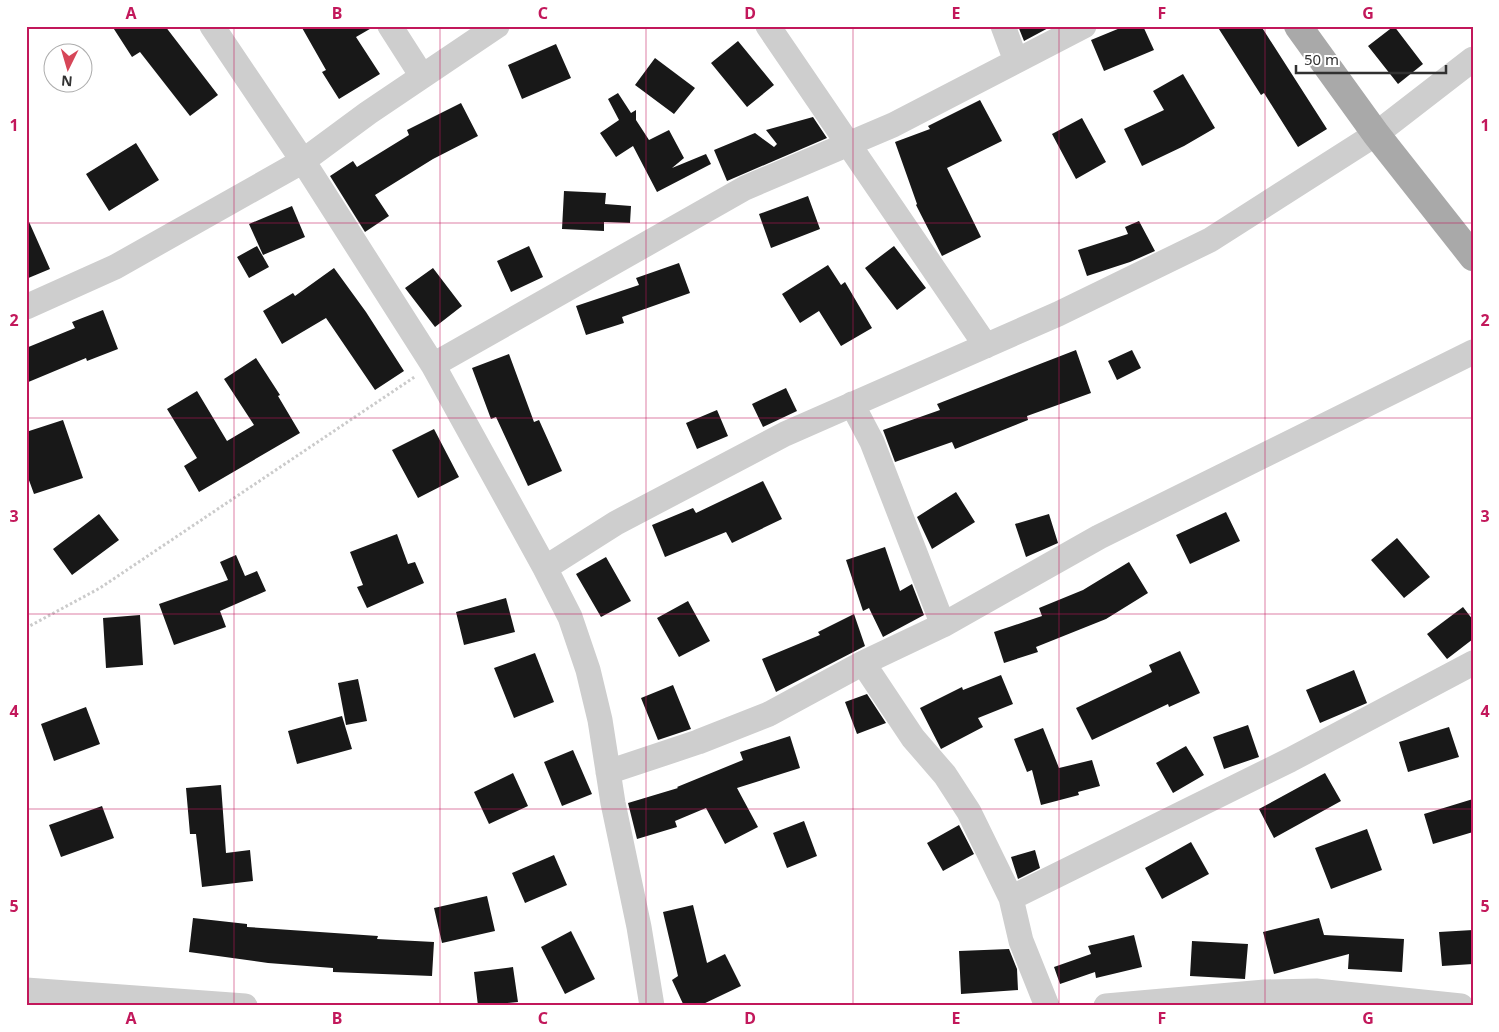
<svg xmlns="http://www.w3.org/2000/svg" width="1499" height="1032" font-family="'Noto Sans',sans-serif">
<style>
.building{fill:#181818}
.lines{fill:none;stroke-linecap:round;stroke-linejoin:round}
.path{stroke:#cbcbcb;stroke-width:3;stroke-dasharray:2.5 2.5;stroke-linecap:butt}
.minor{stroke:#cecece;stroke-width:25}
.major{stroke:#a9a9a9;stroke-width:28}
.grid{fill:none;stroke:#c2185b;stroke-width:1;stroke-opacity:0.55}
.neatline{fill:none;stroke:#c2185b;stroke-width:2}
.grid-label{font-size:16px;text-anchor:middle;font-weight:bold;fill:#c2185b}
</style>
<rect width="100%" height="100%" fill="#fff"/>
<!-- building -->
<path class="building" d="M 112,26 L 165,26 L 218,95 L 190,116 L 140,52 L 132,57 Z
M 301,26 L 375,26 L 356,37 L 380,74 L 339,99 L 322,72 L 326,70 Z
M 1018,26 L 1052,26 L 1024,41 Z
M 1125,26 L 1143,26 L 1154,50 L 1104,71 L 1091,40 Z
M 1217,26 L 1261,26 L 1327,129 L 1298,147 L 1264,93 L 1261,95 Z
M 1394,26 L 1423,64 L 1398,84 L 1368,46 Z
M 738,41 L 774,85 L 747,107 L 711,63 Z
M 556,44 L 571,78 L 522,99 L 508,65 Z
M 655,58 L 695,88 L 674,114 L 635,85 Z
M 1183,74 L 1215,128 L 1184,146 L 1142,166 L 1124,129 L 1164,110 L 1153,91 Z
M 618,93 L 631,113 L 636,110 L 636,120 L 649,140 L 669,130 L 684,158 L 672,168 L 706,154 L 711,164 L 657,192 L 633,146 L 616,157 L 600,133 L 619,120 L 608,99 Z
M 980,100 L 1002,141 L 947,168 L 981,237 L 942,256 L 916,205 L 917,204 L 895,142 L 930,129 L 928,126 Z
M 461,103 L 478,136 L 433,159 L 375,195 L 389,216 L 365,232 L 330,176 L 353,161 L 357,167 L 409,135 L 407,130 Z
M 813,117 L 827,138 L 727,181 L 714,150 L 755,133 L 774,147 L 777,144 L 766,130 Z
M 1082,118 L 1106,162 L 1076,179 L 1052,134 Z
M 136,143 L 159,180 L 109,211 L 86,174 Z
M 564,191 L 606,193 L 605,204 L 631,206 L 630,223 L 604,222 L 604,231 L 562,229 Z
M 808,196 L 820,229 L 771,248 L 759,214 Z
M 292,206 L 305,237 L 263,255 L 249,224 Z
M 26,215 L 50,269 L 26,279 Z
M 1139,221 L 1155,251 L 1130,262 L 1087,276 L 1078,250 L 1128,234 L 1125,227 Z
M 257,246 L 269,267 L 249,278 L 237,257 Z
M 529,246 L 543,277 L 511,292 L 497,261 Z
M 894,246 L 926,288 L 897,310 L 865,268 Z
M 679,263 L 690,293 L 622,317 L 624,323 L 586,335 L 576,306 L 639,285 L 636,278 Z
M 828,265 L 841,285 L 845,282 L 872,328 L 841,346 L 819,311 L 800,323 L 782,294 Z
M 334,268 L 366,312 L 404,371 L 375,390 L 326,318 L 282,344 L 263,311 L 293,293 L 295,296 Z
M 433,268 L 462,306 L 435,327 L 405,288 Z
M 103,310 L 118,349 L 87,361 L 86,358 L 26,383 L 26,348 L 75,328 L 72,322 Z
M 1076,350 L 1091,393 L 1027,416 L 1028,420 L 955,449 L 952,442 L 895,462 L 883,430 L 940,410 L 937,404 Z
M 1132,350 L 1141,368 L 1117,380 L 1108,361 Z
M 509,354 L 534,422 L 539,420 L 562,471 L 528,486 L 496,417 L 491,419 L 472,368 Z
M 256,358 L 280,395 L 278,396 L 300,433 L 199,492 L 184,466 L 197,458 L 167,409 L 197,391 L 227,441 L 254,425 L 224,379 Z
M 786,388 L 797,411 L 763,427 L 752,404 Z
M 717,410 L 728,436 L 697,449 L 686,423 Z
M 63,420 L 83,478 L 34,494 L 26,472 L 26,432 Z
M 434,429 L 459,477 L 418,498 L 392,450 Z
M 763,481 L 782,519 L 732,543 L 726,532 L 665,557 L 652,525 L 693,508 L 696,513 Z
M 956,492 L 975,522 L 932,549 L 917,517 Z
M 1226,512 L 1240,541 L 1190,564 L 1176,535 Z
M 99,514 L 119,540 L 72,575 L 53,549 Z
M 1049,514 L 1058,543 L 1026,557 L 1015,524 Z
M 397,534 L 408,564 L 415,562 L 424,583 L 367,608 L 357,587 L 363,585 L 350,552 Z
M 1397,538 L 1430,577 L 1404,598 L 1371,560 Z
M 885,547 L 900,591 L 912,584 L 924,615 L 883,637 L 869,608 L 863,611 L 846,560 Z
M 236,555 L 245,576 L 257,571 L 266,591 L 220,611 L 226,627 L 174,645 L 159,604 L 228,580 L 220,562 Z
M 606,557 L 631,601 L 601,617 L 576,574 Z
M 1129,562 L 1148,593 L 1106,619 L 1036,647 L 1038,652 L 1004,663 L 994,632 L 1042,616 L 1039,608 L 1083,590 Z
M 506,598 L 515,632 L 464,645 L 456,612 Z
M 688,601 L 710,641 L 679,657 L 657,618 Z
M 1463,607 L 1473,620 L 1473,639 L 1447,659 L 1427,634 Z
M 854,614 L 865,646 L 776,692 L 762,659 L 820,635 L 818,632 Z
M 140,615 L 143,665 L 106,668 L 103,618 Z
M 1180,651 L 1200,693 L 1169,707 L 1168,704 L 1092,740 L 1076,708 L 1152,672 L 1149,665 Z
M 535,653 L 554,702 L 514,718 L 494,668 Z
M 1354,670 L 1367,703 L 1320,723 L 1306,690 Z
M 1001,675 L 1013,704 L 978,718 L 983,727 L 941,749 L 920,708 L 962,687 L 963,690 Z
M 358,679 L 367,721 L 346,725 L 338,683 Z
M 673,685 L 691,729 L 658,740 L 641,698 Z
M 867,694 L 886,723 L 857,734 L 845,702 Z
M 86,707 L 100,744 L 54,761 L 41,724 Z
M 342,716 L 352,749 L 297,764 L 288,731 Z
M 1248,725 L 1259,757 L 1224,769 L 1213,737 Z
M 1449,727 L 1459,757 L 1408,772 L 1399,742 Z
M 1043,728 L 1059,768 L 1092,760 L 1100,786 L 1078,792 L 1079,795 L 1041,805 L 1032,770 L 1027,772 L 1014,739 Z
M 790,736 L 800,768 L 737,788 L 758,827 L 725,844 L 706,808 L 675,821 L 677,827 L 637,839 L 628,803 L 678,788 L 677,787 L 743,760 L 740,752 Z
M 1186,746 L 1204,775 L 1173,793 L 1156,763 Z
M 573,750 L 592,794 L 562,806 L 544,762 Z
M 513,773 L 528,806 L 489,824 L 474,792 Z
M 1325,773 L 1341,801 L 1274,838 L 1259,809 Z
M 221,785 L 226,853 L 250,850 L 253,881 L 202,887 L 196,834 L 190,834 L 186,788 Z
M 1473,799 L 1473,832 L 1433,844 L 1424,814 Z
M 102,806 L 114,838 L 61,857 L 49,825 Z
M 804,821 L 817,856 L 787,868 L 773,833 Z
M 959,825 L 974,854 L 943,871 L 927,843 Z
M 1367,829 L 1382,870 L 1331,889 L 1315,848 Z
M 1191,842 L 1209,874 L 1162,899 L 1145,868 Z
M 1035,850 L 1040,868 L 1018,879 L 1011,857 Z
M 554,855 L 567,885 L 525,903 L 512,873 Z
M 487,896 L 495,931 L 442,943 L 434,908 Z
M 693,905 L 707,963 L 725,954 L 741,986 L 699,1006 L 684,1006 L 672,980 L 678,976 L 663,912 Z
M 193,918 L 247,924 L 247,927 L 378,936 L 377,939 L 434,942 L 432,976 L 333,972 L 333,968 L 268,963 L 189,952 Z
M 1319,918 L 1324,935 L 1404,939 L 1402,972 L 1348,969 L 1349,954 L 1274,974 L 1263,932 Z
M 1473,930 L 1473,964 L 1442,966 L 1439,932 Z
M 571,931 L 595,979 L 565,994 L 541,947 Z
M 1134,935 L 1142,967 L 1096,978 L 1095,972 L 1060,984 L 1054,967 L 1091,954 L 1088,946 Z
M 1192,941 L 1248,944 L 1245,979 L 1190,976 Z
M 1009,949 L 1017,969 L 1018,990 L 961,994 L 959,951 Z
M 513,967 L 518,1002 L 478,1006 L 474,972 Z"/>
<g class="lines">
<!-- path -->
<path class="path" d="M 26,628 L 100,588 L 416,376"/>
<!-- minor -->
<path class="minor" d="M 212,26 L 303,161 L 433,365 L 545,568 L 570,617 L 588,670 L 600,720 L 613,803 L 639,927 L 652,1006
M 390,26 L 422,76
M 768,26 L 986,346
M 1003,26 L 1016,61
M 26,307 L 115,267 L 303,161 L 368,113 L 497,26
M 433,365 L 745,188 L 893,125 L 1084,26
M 852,404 L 872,442 L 943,625
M 545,568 L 616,523 L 785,434 L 1058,314 L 1210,240 L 1376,134 L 1473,59
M 863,663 L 913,738 L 945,775 L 969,812 L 1011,898
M 608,772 L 698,742 L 769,714 L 863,663 L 943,625 L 1099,537 L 1473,352
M 26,990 L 245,1006
M 1047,1006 L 1021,941 L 1011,898 L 1290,760 L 1473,663
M 1106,1006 L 1265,992 L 1316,991 L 1461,1006"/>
<!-- major -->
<path class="major" d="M 1298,26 L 1376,134 L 1473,257"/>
</g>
<!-- grid -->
<path class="grid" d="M 234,26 L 234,1006M 440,26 L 440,1006M 646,26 L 646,1006M 853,26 L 853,1006M 1059,26 L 1059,1006M 1265,26 L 1265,1006M 26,223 L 1473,223M 26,418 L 1473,418M 26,614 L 1473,614M 26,809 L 1473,809"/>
<!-- border -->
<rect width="1499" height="1032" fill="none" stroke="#ffffff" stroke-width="55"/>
<!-- north arrow -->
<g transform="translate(68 68) rotate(185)"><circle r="24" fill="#ffffff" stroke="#adadad"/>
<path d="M0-4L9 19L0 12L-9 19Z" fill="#d64658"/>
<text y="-8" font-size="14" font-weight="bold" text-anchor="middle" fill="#313131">N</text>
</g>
<!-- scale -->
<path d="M1296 65v8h150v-8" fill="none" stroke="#313131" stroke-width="2.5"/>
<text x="1304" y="65" font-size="15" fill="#313131" stroke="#ffffff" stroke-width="4" paint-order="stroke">50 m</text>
<rect x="28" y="28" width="1444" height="976" class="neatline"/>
<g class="grid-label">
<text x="131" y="19">A</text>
<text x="337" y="19">B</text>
<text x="543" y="19">C</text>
<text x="750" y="19">D</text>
<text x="956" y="19">E</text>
<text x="1162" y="19">F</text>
<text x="1368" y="19">G</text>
<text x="14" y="131">1</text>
<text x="1485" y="131">1</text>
<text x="14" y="326">2</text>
<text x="1485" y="326">2</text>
<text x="14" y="522">3</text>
<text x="1485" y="522">3</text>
<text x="14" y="717">4</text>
<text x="1485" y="717">4</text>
<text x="14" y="912">5</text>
<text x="1485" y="912">5</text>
<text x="131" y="1024">A</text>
<text x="337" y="1024">B</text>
<text x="543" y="1024">C</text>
<text x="750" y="1024">D</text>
<text x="956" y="1024">E</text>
<text x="1162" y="1024">F</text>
<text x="1368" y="1024">G</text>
</g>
</svg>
